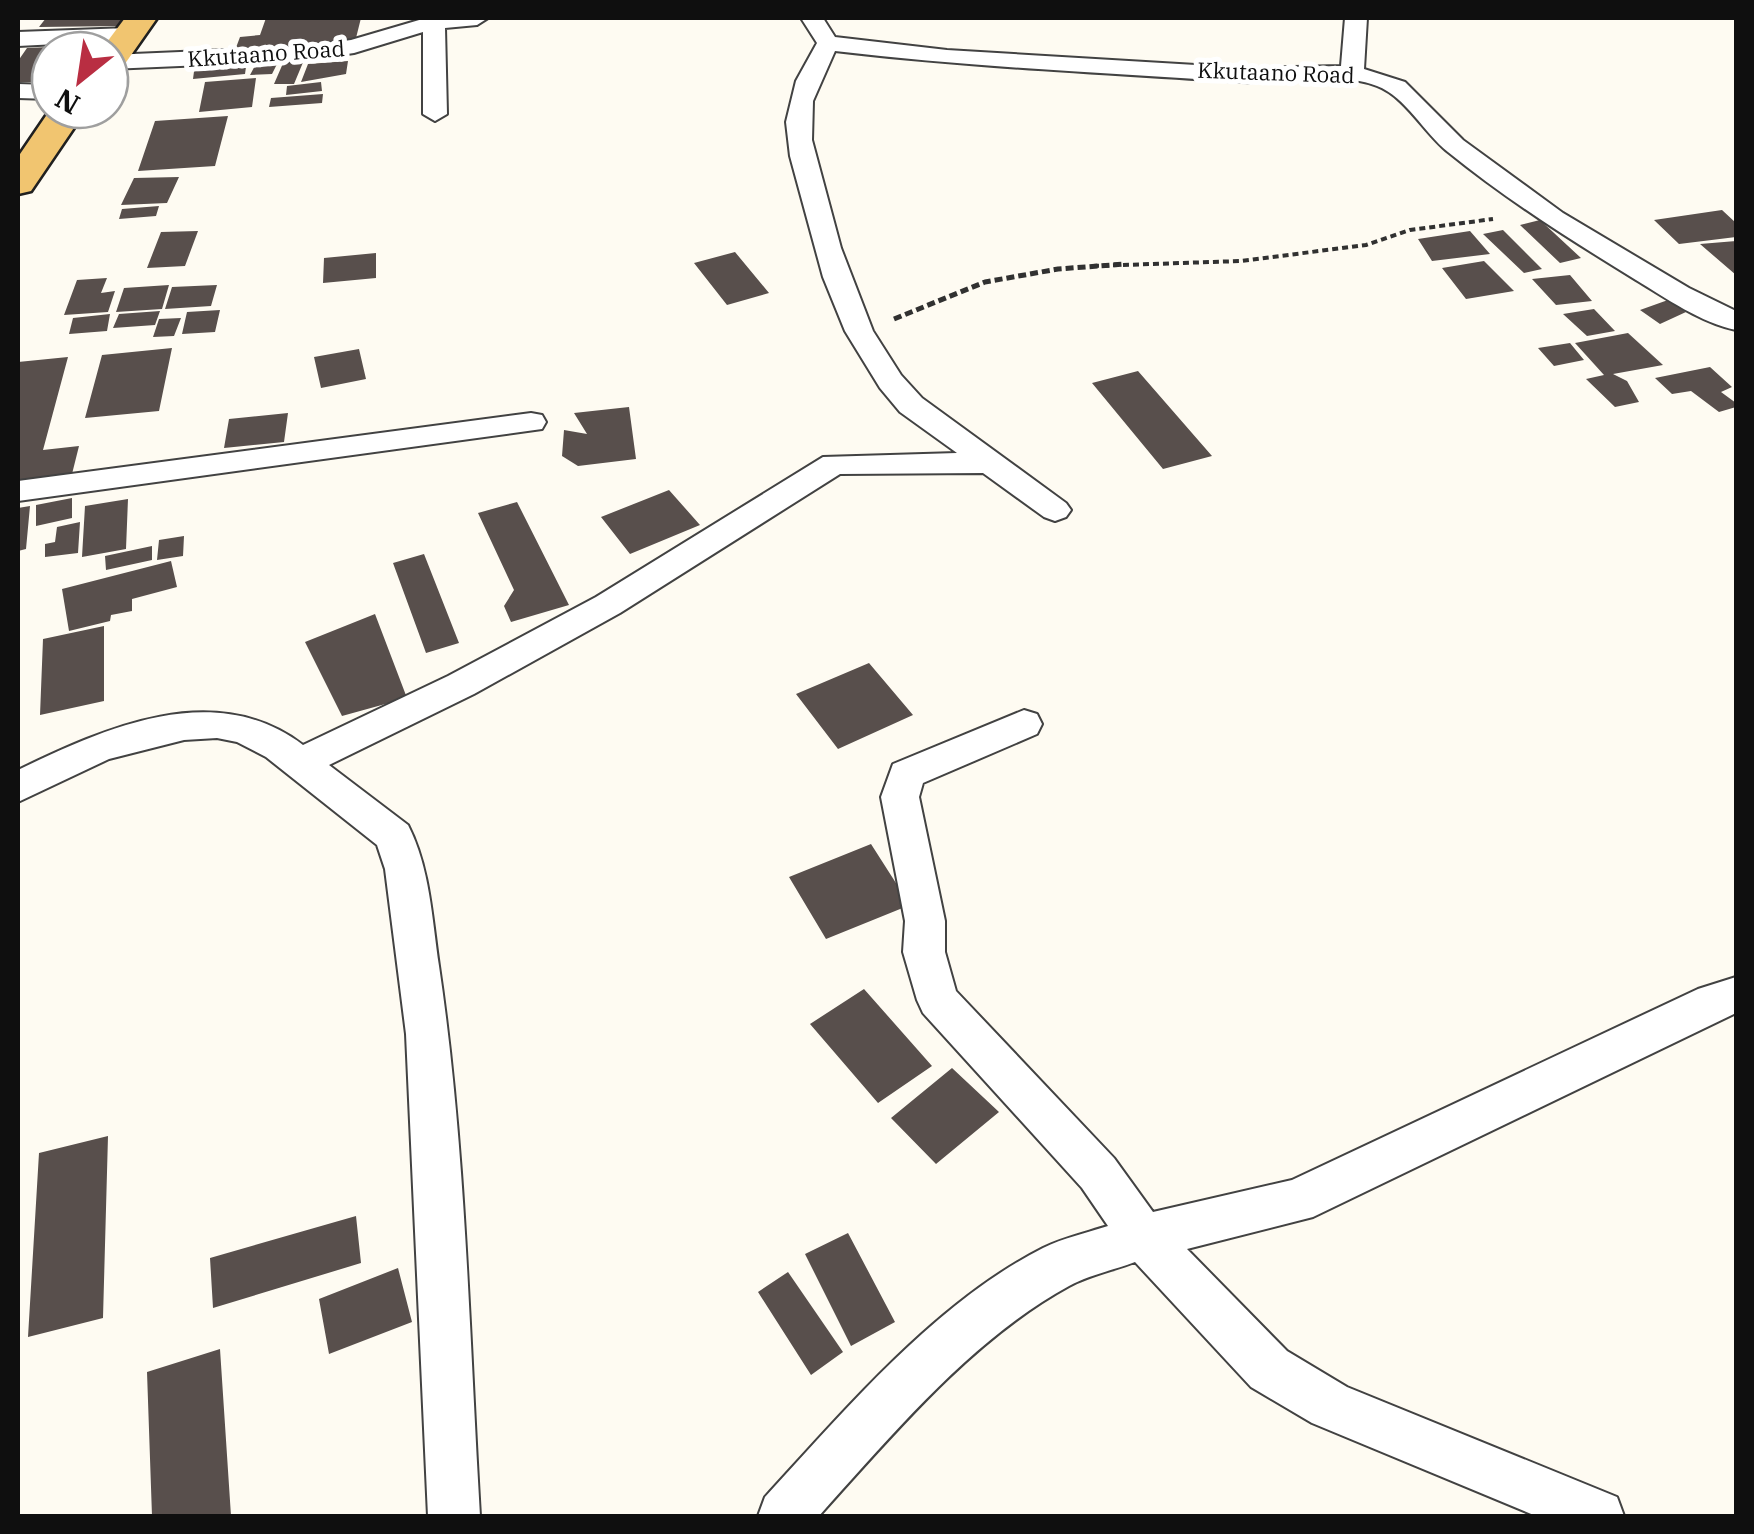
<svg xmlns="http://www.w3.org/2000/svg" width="1754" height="1534" font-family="'IBM Plex Serif',serif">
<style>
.building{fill:#584f4c}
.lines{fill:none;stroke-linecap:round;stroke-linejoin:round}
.street-casing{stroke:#424242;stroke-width:4}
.primary-casing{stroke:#202020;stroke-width:5}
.path-far1{stroke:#313131;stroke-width:4;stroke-dasharray:6 4;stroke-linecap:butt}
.path{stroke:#313131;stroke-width:5;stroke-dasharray:8 4;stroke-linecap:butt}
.street{fill:#fff;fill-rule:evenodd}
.primary{fill:#f1c570;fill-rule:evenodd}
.labels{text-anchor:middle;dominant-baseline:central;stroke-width:10;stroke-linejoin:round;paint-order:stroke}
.far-street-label{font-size:22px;fill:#0f0f0f;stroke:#fff}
</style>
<rect width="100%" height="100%" fill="#fefbf2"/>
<!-- building -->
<path class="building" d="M 46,18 L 125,18 L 120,26 L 39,27 Z
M 266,18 L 361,18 L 355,42 L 234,53 L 240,37 L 260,35 Z
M 50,47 L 50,82 L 18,82 L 18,61 L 27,48 Z
M 247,60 L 245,74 L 193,79 L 195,64 Z
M 304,60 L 294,84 L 274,84 L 284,61 Z
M 348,61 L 346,74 L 301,82 L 308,64 Z
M 257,62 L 278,62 L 272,74 L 250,75 Z
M 256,78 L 252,107 L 199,112 L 205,82 Z
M 321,82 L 322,91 L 286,95 L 287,86 Z
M 323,94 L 322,103 L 269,107 L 271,98 Z
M 228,116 L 215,166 L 138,171 L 155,121 Z
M 179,177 L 167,203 L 121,205 L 134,178 Z
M 159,206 L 156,216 L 119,219 L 122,209 Z
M 1722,210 L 1736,223 L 1736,237 L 1679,244 L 1654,220 Z
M 1540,220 L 1581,258 L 1560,263 L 1520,225 Z
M 1503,230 L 1542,269 L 1524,273 L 1483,234 Z
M 198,231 L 185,266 L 147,268 L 161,232 Z
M 1470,231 L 1490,254 L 1432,261 L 1418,239 Z
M 1736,241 L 1736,275 L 1700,244 Z
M 735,252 L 769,293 L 727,305 L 694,263 Z
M 376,253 L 376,278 L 323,283 L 324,258 Z
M 1484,261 L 1514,291 L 1466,299 L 1442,268 Z
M 1570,275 L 1592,301 L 1556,305 L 1532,279 Z
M 107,278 L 101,293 L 115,291 L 108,312 L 64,315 L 77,280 Z
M 169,285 L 162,309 L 116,312 L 124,288 Z
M 217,285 L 211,306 L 165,309 L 172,287 Z
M 1668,300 L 1686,312 L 1660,324 L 1640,310 Z
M 1594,309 L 1615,331 L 1587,336 L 1563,314 Z
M 220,310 L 215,332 L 182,334 L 187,312 Z
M 160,311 L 155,325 L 113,328 L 119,314 Z
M 110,314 L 107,331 L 69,334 L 73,318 Z
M 181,318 L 174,336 L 153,337 L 159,319 Z
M 1628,333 L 1663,365 L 1613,374 L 1627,381 L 1639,402 L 1615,407 L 1586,379 L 1604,375 L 1575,343 Z
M 1570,343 L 1584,360 L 1554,366 L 1538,348 Z
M 172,348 L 159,411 L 85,418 L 102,355 Z
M 359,349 L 366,379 L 321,388 L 314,357 Z
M 68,357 L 43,450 L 79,446 L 72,474 L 18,480 L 18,362 Z
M 1710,367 L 1732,387 L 1721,392 L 1736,403 L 1736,407 L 1719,412 L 1691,391 L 1672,394 L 1655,378 Z
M 1138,371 L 1212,456 L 1163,469 L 1092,383 Z
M 629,407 L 636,459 L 578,466 L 562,456 L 564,430 L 587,434 L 574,413 Z
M 288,413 L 284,442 L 224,448 L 229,419 Z
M 669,490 L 700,525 L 630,554 L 601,517 Z
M 72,498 L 72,518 L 36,526 L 36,505 Z
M 128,499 L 126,549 L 82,557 L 85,506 Z
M 517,502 L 569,605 L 511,622 L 504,606 L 514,590 L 478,513 Z
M 30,506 L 26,549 L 18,551 L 18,508 Z
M 80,522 L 78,553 L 45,557 L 45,544 L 55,542 L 57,527 Z
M 184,536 L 183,556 L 157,560 L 159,540 Z
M 152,546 L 152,560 L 106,570 L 105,556 Z
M 424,554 L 459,643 L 426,653 L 393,563 Z
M 171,561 L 177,587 L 132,599 L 132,611 L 111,615 L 110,621 L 69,631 L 62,589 Z
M 375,614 L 407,698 L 342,716 L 305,642 Z
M 104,626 L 104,701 L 40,715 L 43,639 Z
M 869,663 L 913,715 L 838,749 L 796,694 Z
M 871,844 L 910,905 L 826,939 L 789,877 Z
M 864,989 L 932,1066 L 878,1103 L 810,1024 Z
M 952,1068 L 999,1112 L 936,1164 L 891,1118 Z
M 108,1136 L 103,1318 L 28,1337 L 39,1153 Z
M 356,1216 L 361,1263 L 213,1308 L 210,1258 Z
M 848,1233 L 895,1322 L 851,1346 L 805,1254 Z
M 398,1268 L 412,1322 L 329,1354 L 319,1299 Z
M 788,1272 L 843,1352 L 811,1375 L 758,1292 Z
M 220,1349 L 231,1516 L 152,1516 L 147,1372 Z"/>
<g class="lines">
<!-- street casing -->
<g class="street-casing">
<path id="street" d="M 426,18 L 488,18 L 477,25 L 445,28 L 447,114 L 435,121 L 423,114 L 423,32 L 354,53 L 300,61 L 110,69 L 110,55 L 300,47 L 351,40 Z
M 801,18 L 823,18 L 835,37 L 947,50 L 1246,68 L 1341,66 L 1345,18 L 1367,18 L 1364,69 L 1405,82 L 1463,140 L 1563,213 L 1689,288 L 1736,311 L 1736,330 C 1701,323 1666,298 1636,280 C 1571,240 1507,200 1448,152 C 1424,133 1406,97 1377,86 C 1336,70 1284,84 1241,82 C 1106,73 970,67 835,51 L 813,101 L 812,140 L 841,248 L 873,331 L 901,375 L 922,398 L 1066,503 L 1071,510 L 1066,517 L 1055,521 L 1044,517 L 983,473 L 840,474 L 620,613 L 474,694 L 329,765 L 408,825 C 430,868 432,919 439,966 C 466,1147 469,1333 480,1516 L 428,1516 L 406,1034 L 385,869 L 377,845 L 266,757 L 237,742 L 217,738 L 184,740 L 109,759 L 18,802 L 18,770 C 105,728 215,678 303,745 L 448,676 L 596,597 L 823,457 L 957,453 L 900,412 L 880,388 L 845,331 L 823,277 L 790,156 L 786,122 L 796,81 L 817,43 Z
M 128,28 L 139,35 L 136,40 L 18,46 L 18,32 Z
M 18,84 L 50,85 L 50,99 L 18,98 Z
M 531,413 L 542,415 L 546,422 L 542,429 L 18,501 L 18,481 Z
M 1024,710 L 1037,714 L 1042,724 L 1037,734 L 923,783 L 919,797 L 945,921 L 945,952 L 956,991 L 1114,1158 L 1153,1212 L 1292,1180 L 1698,989 L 1736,977 L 1736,1013 L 1313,1217 L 1187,1249 L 1287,1351 L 1347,1387 L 1617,1497 L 1624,1516 L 1536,1516 L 1312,1423 L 1251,1387 L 1135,1262 C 1114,1270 1089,1275 1069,1286 C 972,1339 892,1435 819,1516 L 758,1516 L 765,1497 C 845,1410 936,1302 1043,1248 C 1063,1238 1086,1233 1108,1226 L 1082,1188 L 923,1013 L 917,1000 L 903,952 L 905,921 L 881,797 L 893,764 Z"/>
</g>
<!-- primary casing -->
<g class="primary-casing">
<path id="primary" d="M 125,18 L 157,18 L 122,68 L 110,71 L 110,50 L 101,50 Z
M 50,110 L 86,110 L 31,191 L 18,194 L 18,157 Z"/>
</g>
<!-- path-far1 -->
<path class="path-far1" d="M 1093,266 L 1241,261 L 1366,245 L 1410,230 L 1493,219"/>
<!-- path -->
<path class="path" d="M 894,319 L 985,282 L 1058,269 L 1125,264"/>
<!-- street -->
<use href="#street" class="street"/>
<!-- primary -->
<use href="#primary" class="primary"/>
</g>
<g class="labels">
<!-- far-street labels -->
<g class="far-street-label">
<text transform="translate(266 53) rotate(-4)">Kkutaano Road</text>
<text transform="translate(1276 72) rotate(2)">Kkutaano Road</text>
</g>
</g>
<!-- border -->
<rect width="1754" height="1534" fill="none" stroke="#0f0f0f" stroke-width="40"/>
<!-- north arrow -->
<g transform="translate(80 80) rotate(210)"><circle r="48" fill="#ffffff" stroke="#9f9f9f" stroke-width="2.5"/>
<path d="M0-8L18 38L0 25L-18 38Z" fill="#b92e42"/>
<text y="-15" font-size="28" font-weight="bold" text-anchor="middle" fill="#0f0f0f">N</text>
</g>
</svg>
